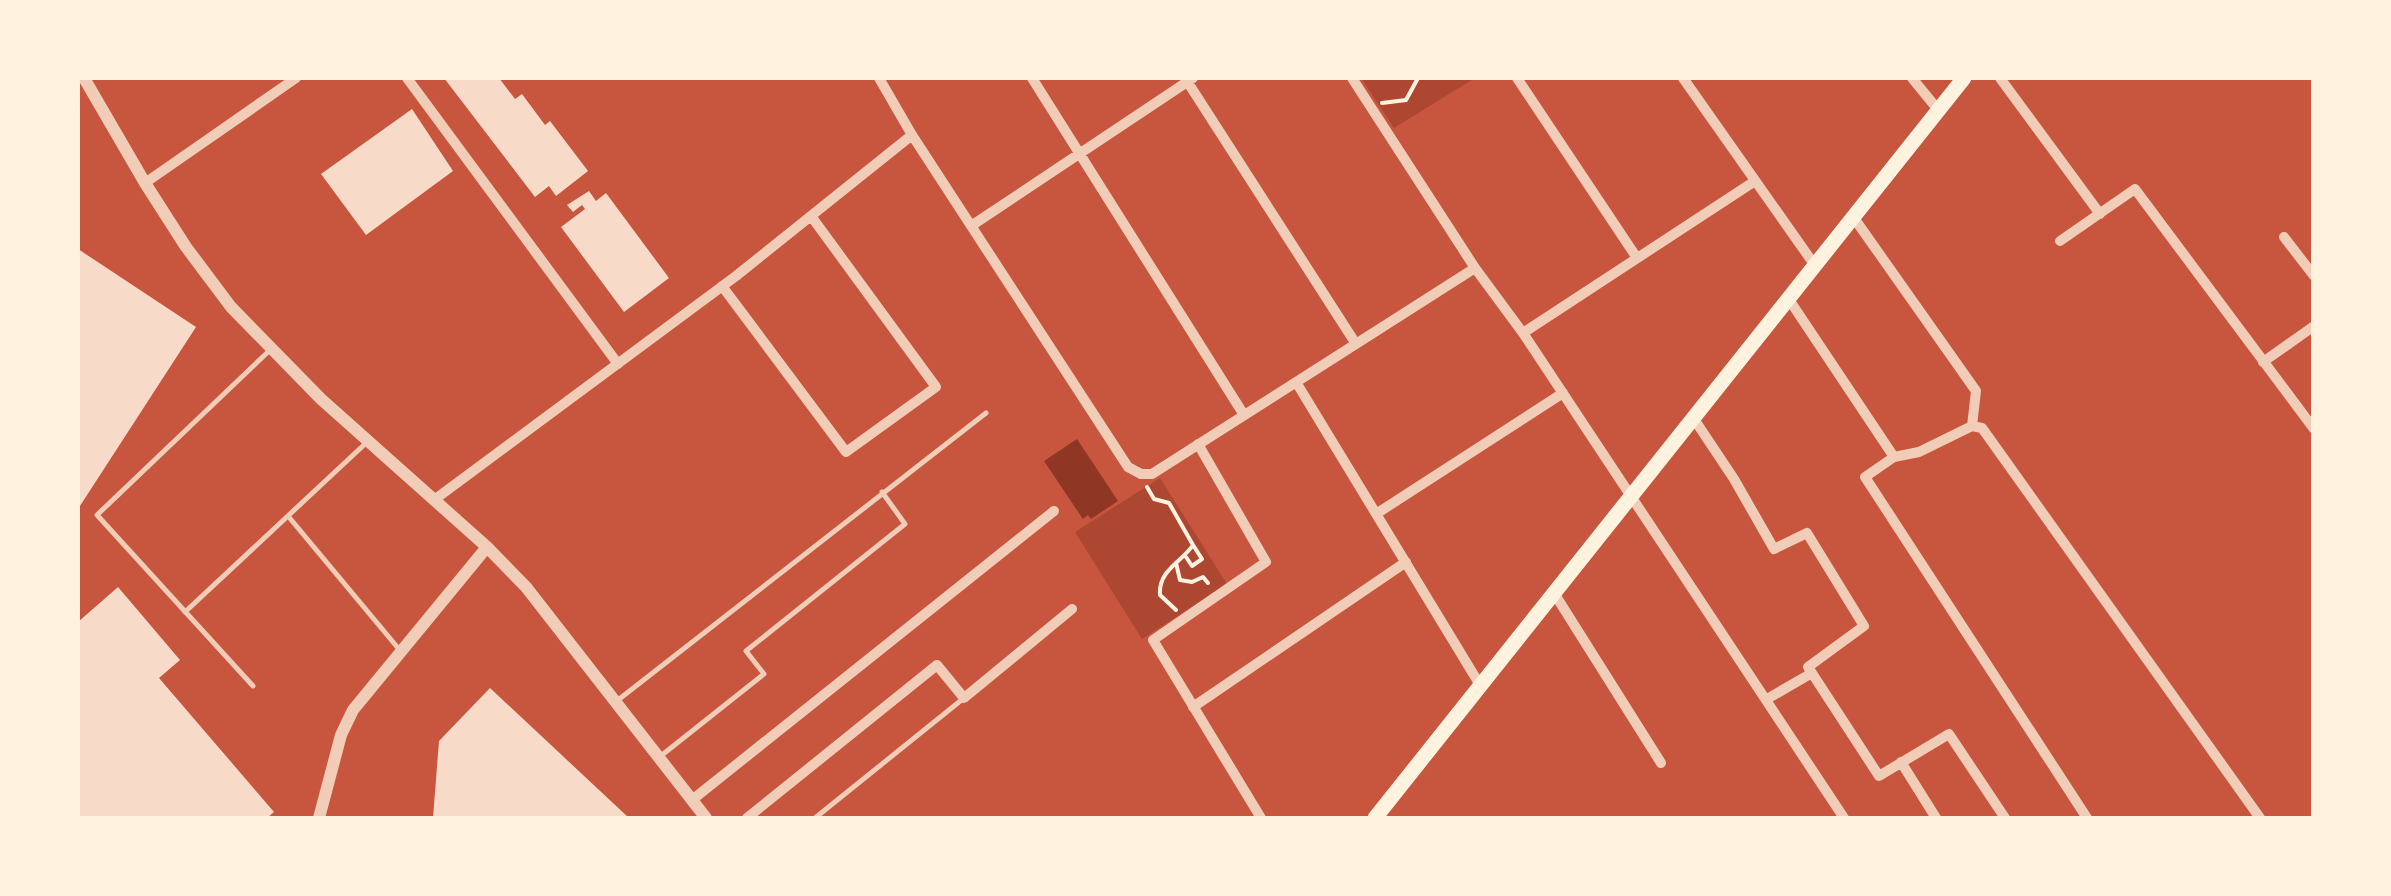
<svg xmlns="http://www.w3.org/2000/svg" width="2391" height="896" font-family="Ubuntu,sans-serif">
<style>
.green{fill:#ae4732}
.water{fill:#8f3625}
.building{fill:#f7dbc8}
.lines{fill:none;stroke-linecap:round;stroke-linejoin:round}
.path{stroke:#fff3e0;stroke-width:4}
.service{stroke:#f1ccb7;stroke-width:5}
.minor{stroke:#f1ccb7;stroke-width:10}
.tertiary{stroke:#f1ccb7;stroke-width:12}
.trunk{stroke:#fff3e0;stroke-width:15}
</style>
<rect width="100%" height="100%" fill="#c8553d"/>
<!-- green -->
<path class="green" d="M 1361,78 L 1475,78 L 1394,128 Z
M 1160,478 L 1227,584 L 1142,639 L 1075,532 Z"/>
<!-- water -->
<path class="water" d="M 1077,439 L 1118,501 L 1091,519 L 1088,515 L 1083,519 L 1044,461 Z"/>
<!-- building -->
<path class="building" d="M 444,78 L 499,78 L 515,99 L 522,94 L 545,125 L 550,121 L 588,171 L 556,196 L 549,186 L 535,197 Z
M 412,109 L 453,171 L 366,235 L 321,174 Z
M 589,191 L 596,201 L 606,193 L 669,278 L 624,312 L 561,227 L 585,209 L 582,205 L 573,212 L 567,205 Z
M 78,249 L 196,327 L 78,509 Z
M 118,587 L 180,660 L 159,678 L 274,812 L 267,818 L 78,818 L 78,622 Z
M 490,688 L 629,818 L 433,818 L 439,741 Z"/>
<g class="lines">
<!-- path -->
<path class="path" d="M 1382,103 L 1406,100 L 1418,78
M 1147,487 L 1154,499 L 1169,503 L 1193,545 C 1182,562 1158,570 1160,595 L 1176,610
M 1186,557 L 1192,566 L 1202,559 L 1193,545
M 1176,563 L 1180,580 L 1192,582 L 1203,577 L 1208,583"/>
<!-- service -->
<path class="service" d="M 288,516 L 398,648
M 185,612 L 366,443
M 253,686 L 97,515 L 270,350
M 618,700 L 986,413
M 662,755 L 764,674 L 746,651 L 905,524 L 882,492
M 815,818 L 964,698"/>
<!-- minor -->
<path class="minor" d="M 407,78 L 618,364
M 879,78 L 912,135 L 1128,467 L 1141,474 L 1152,474 L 1475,268
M 1032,78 L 1244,415
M 1185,78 L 1356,344
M 1352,78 L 1475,268 L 1523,333 L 1844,818
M 1517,78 L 1637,258
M 1683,78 L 1816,267
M 1912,78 L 1939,111
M 2000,78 L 2100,214
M 145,183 L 296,78
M 1854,218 L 1976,391 L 1972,426
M 971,226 L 1193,78
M 2284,237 L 2314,276
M 2060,241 L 2135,189 L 2314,429
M 722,286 L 846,452 L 936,387 L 811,216
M 1790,301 L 1894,457 L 1919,452 L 1972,426 L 1982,428 L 2260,818
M 1523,333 L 1755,181
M 2263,362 L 2314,326
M 1296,382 L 1480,685
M 1694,419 L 1734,479 L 1774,549 L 1807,533 L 1864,626 L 1808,667 L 1879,776 L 1949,734 L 2005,818
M 1198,444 L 1266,562 L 1153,640 L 1261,818
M 1894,457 L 1865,477 L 2087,818
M 434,500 L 736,276 L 912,135
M 1376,514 L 1563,393
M 1554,593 L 1661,763
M 1767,699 L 1812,673
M 1193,707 L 1406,562
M 1901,762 L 1936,818
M 692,800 L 1054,511
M 747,818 L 937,665 L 964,698 L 1072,609"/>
<!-- tertiary -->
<path class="tertiary" d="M 84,78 L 145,183 L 186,247 L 231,307 L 321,399 L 487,547 L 526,587 L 706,818
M 319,818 L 341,735 L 353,710 L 487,547"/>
<!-- trunk -->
<path class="trunk" d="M 1375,818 L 1964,78"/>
</g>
<!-- border -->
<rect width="2391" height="896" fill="none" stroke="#fff3e0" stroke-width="160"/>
</svg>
